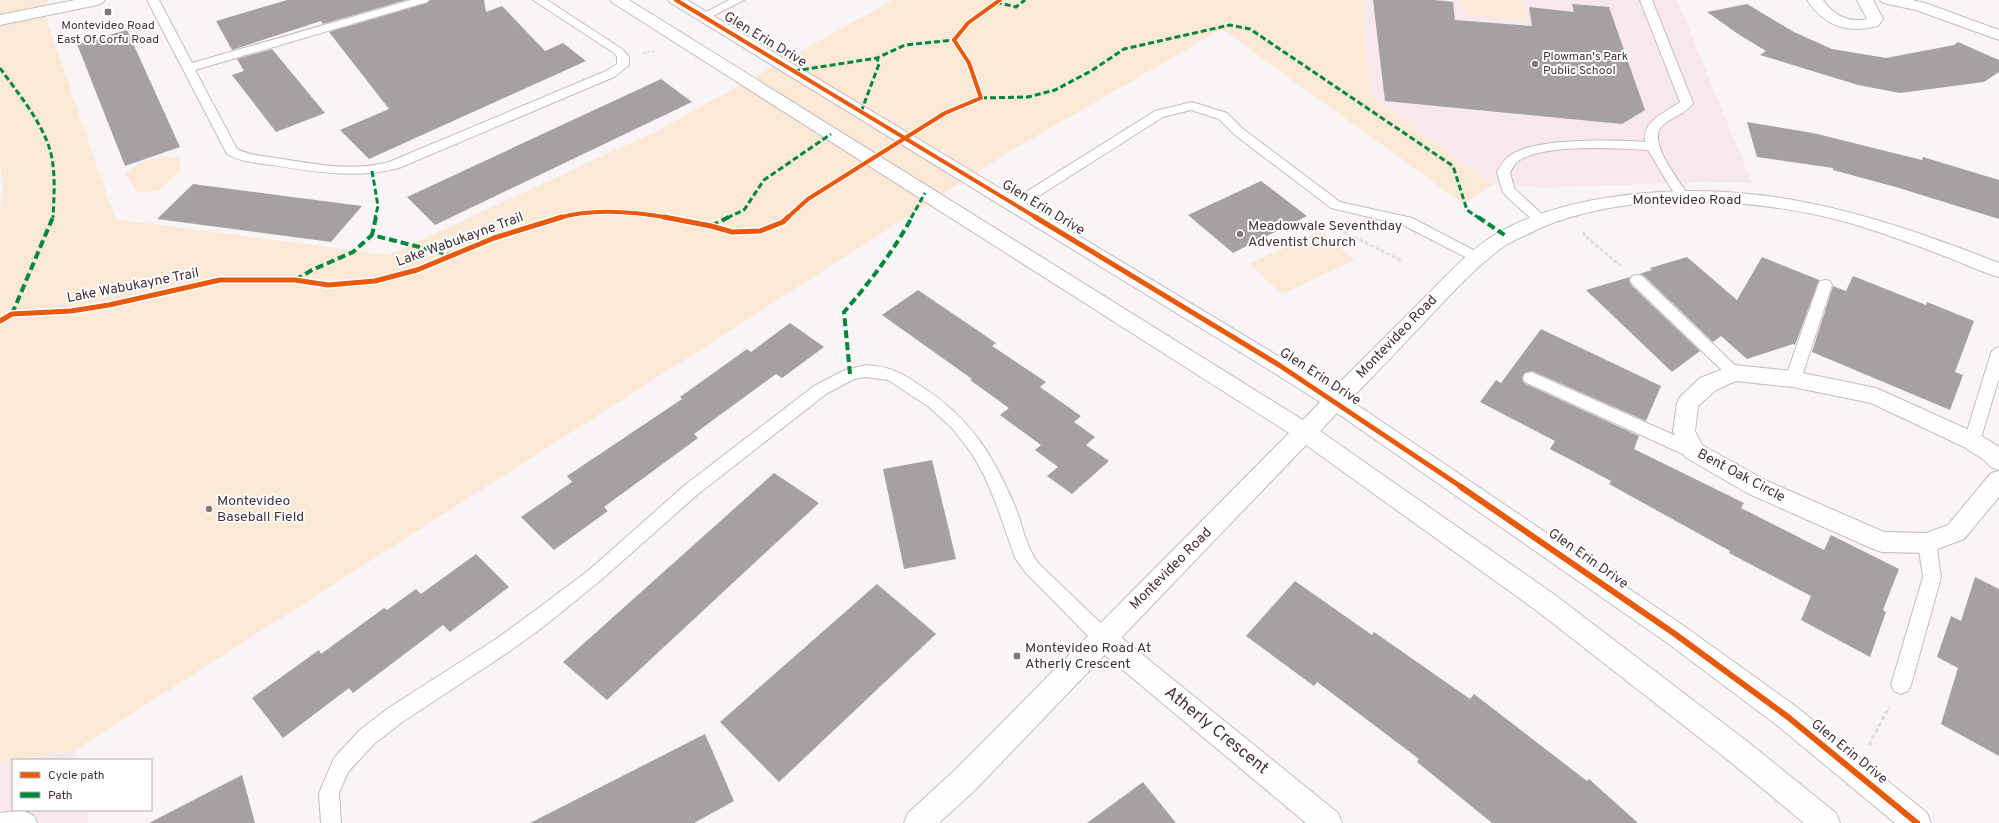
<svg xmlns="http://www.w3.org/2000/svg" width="1999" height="823" font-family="Overpass,sans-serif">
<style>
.built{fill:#f7e8eb}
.green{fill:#fbe9d6}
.building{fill:#a5a0a4}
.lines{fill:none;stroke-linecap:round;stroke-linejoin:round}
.service-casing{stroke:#c4bcbe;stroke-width:2}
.minor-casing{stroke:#c4bcbe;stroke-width:2}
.tertiary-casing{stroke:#c4bcbe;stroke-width:2}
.path-far2{stroke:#dddbdc;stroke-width:2;stroke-dasharray:3 1.5;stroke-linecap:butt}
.path-far1{stroke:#dddbdc;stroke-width:2.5;stroke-dasharray:4 2;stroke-linecap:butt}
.path{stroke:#dddbdc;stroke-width:3;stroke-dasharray:4.5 2.5;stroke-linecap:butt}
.service{fill:#fefefe;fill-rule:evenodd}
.minor{fill:#fefefe;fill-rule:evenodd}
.tertiary{fill:#fefefe;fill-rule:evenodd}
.quiet-far1{stroke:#00873e;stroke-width:3;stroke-dasharray:6 3;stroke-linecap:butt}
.quiet{stroke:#00873e;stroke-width:4;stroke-dasharray:8 4;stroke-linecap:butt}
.cycleway-far2-casing{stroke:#fff;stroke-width:6}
.cycleway-far1-casing{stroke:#fff;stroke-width:8}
.cycleway-casing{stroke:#fff;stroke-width:8}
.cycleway-far2{stroke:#e8590c;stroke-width:4}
.cycleway-far1{stroke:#e8590c;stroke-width:5}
.cycleway{stroke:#e8590c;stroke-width:6}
.poi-dot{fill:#817779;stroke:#fff;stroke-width:1.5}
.labels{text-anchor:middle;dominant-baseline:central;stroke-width:4;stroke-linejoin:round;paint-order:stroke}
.far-poi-label{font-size:12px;fill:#403336;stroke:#fff}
.street-label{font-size:14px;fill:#403336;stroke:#fff}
.poi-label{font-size:14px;fill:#403336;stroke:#fff;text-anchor:start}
.near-street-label{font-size:17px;fill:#403336;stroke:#fff}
</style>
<rect width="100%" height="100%" fill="#f9f5f6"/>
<!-- built -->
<path class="built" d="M 1363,0 L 1677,0 L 1752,183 L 1704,182 L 1545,188 L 1492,185 L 1371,96 L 1364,32 Z
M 75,750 L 77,760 L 21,760 Z
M 13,761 L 13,810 L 87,810 L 89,823 L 0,823 L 0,764 Z"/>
<!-- green -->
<path class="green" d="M 0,0 L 47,0 L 46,18 L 115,219 L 388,255 L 659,130 L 893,0 L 1363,0 L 1364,32 L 1371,96 L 1492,185 L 1464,204 L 1222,29 L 1007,153 L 75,750 L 13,760 L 0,764 L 0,207 L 4,185 L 0,166 Z
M 1462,0 L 1520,0 L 1526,20 L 1466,15 Z
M 165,156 L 180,159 L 180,171 L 159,190 L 138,193 L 125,174 L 140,162 Z
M 1321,231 L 1355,260 L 1282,294 L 1249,264 Z"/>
<!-- building -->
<path class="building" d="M 287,0 L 406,0 L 323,24 L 321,21 L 232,50 L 216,21 Z
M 430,0 L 484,0 L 486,12 L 502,6 L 545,51 L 563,43 L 586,61 L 369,159 L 340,130 L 389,109 L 329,32 L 427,3 Z
M 1373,0 L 1435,0 L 1453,2 L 1455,20 L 1532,26 L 1529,7 L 1574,12 L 1572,4 L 1609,7 L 1645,110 L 1622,124 L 1385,101 Z
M 1747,4 L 1794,32 L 1832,49 L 1886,58 L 1954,45 L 1958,42 L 1999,60 L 1999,72 L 1984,82 L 1900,93 L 1858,85 L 1760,55 L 1766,51 L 1738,34 L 1707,12 Z
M 127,30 L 180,147 L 125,166 L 77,44 Z
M 272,49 L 315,101 L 325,113 L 276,132 L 232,75 L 244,71 L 237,59 Z
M 661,79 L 692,102 L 435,225 L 407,197 Z
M 1747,122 L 1813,133 L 1922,160 L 1923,157 L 1999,180 L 1999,219 L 1899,188 L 1833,170 L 1833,168 L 1757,157 Z
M 1261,181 L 1307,216 L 1233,253 L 1188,215 Z
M 193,184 L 246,191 L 362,206 L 331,242 L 157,219 Z
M 1687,257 L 1737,300 L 1762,257 L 1819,280 L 1795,345 L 1793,344 L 1747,359 L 1721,336 L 1713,342 L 1643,275 L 1639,274 L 1652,270 L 1650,268 Z
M 1853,276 L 1926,305 L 1927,302 L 1974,321 L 1955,372 L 1963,375 L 1950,410 L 1812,352 L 1833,286 L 1846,291 Z
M 1630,277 L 1629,281 L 1631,285 L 1700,351 L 1672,372 L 1586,290 Z
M 918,290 L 996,343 L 992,346 L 1046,382 L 1040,387 L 1081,416 L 1074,422 L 1095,437 L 1086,445 L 1109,461 L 1072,494 L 1047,476 L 1058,467 L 1035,450 L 1041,445 L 1000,415 L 1009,408 L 970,380 L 972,379 L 882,315 Z
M 790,323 L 824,347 L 782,378 L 776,374 L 694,434 L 698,438 L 604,507 L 608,511 L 554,550 L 521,517 L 572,482 L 567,476 L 682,399 L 680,397 L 747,349 L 751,352 Z
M 1541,329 L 1661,386 L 1646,421 L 1532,371 L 1524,373 L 1522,379 L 1524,383 L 1639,436 L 1634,449 L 1744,503 L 1741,508 L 1824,550 L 1831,535 L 1899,569 L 1883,610 L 1886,612 L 1870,657 L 1801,620 L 1811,596 L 1729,553 L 1730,551 L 1609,484 L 1611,481 L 1550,449 L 1555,441 L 1480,402 L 1496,380 L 1501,383 Z
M 932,460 L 956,559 L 904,569 L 883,469 Z
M 774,473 L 819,503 L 607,700 L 563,662 Z
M 476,554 L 509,587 L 450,632 L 443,625 L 353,693 L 349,688 L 283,738 L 252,698 L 319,650 L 321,654 L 384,608 L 387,610 L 416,589 L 421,594 Z
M 1975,577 L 1999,589 L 1999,756 L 1941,724 L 1958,668 L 1937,657 L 1951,616 L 1961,621 Z
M 1295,581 L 1372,635 L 1374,632 L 1470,699 L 1474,694 L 1587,781 L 1589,779 L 1638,823 L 1492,823 L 1417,762 L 1419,759 L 1317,682 L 1314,686 L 1246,636 Z
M 877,584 L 936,634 L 779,782 L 720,722 Z
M 705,734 L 734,801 L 694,823 L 530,823 Z
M 242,775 L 255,823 L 149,823 Z
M 1143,782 L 1176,823 L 1087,823 Z"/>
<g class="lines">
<!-- service casing -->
<g class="service-casing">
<path id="service" d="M 147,0 L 159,0 L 192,63 L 411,0 L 429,0 L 427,2 L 195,70 L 237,149 C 248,155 263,156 276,158 C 313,164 352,172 389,162 L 606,71 L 617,64 L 617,57 L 614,53 L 533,0 L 547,0 L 622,49 L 629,57 L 629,65 L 614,77 L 399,168 C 356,179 315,172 272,165 C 257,163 240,162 227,154 Z
M 729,0 L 744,0 L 707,19 L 703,20 L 697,17 Z
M 1640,0 L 1652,0 L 1693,103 C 1687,113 1672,117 1663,125 C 1645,140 1680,182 1690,197 L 1688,200 L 1678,200 L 1648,150 C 1618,148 1540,143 1517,162 C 1515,164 1512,169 1510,172 L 1514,188 L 1548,220 L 1546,223 L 1536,223 L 1503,193 L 1497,172 C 1500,167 1504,160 1508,157 C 1531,137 1615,140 1645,142 C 1642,121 1666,112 1680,102 Z
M 1192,102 L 1227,113 L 1243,129 L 1340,202 L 1412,218 L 1483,255 L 1485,258 L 1483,261 L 1478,263 L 1473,261 L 1403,225 L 1331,208 L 1235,135 L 1219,119 L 1191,110 L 1163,117 L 1020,208 L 1010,208 L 1008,205 L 1010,202 L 1155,111 Z
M 1637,275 L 1642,276 L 1739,369 L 1742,373 L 1739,377 L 1734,379 L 1729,377 L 1632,284 L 1630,280 L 1632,276 Z
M 1825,280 L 1830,281 L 1832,285 L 1801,379 L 1799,383 L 1793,385 L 1787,383 L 1785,379 L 1818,285 L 1820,281 Z
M 1999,347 L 1999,378 L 1980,441 L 1978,446 L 1972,447 L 1966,446 L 1964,441 L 1991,353 L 1994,349 Z
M 866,365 C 893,367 902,373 924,388 C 970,418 993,455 1014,504 C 1023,525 1024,543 1038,563 L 1110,632 L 1112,638 L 1110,644 L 1103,646 L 1096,644 L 1026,573 L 1015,558 L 997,506 L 985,477 L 972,454 L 952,428 L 929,407 L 888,380 L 866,377 L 854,379 L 826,394 L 697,495 L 601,580 L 543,627 L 510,651 L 401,723 L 374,744 L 348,772 L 339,793 L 341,823 L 321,823 L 319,793 L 334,758 L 360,730 L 387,709 L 496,639 L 529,615 L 589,570 L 685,485 L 814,386 L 845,370 Z
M 1531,372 L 1699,446 L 1701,451 L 1699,456 L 1693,458 L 1687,456 L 1525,382 L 1523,378 L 1525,374 Z
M 1927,536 L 1933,538 L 1936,543 L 1941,577 L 1911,685 L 1908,691 L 1901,694 L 1894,691 L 1891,685 L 1923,577 L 1918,543 L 1921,538 Z
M 22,810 L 34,816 L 37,823 L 0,823 L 0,813 Z"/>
</g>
<!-- minor casing -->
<g class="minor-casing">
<path id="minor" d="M 1807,0 L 1823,0 C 1832,14 1850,24 1867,19 L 1857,0 L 1873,0 L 1883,19 L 1878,26 C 1847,34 1825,26 1807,0 Z
M 1880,0 L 1912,0 L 1925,3 L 1999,30 L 1999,40 L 1916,10 L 1883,3 Z
M 1734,365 L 1793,371 L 1876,388 L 1980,435 L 1999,447 L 1999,470 L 1991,467 L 1984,460 L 1964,447 L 1871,403 L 1793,387 L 1736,381 L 1716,390 L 1698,406 L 1695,431 L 1702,445 L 1765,480 L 1884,532 L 1926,533 L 1948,525 L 1991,473 L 1999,471 L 1999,497 L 1964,539 L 1927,553 L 1882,552 L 1873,549 L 1749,494 L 1685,457 L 1673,431 L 1677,403 L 1680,397 L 1700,378 Z
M 1103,626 L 1112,630 L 1338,813 L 1342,823 L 1306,823 L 1094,646 L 1090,638 L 1094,630 Z"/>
</g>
<!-- tertiary casing -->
<g class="tertiary-casing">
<path id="tertiary" d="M 75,0 L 105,0 L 102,3 L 97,5 L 0,25 L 0,15 Z
M 610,0 L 629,0 L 1303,420 L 1320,402 L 1271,371 L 671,3 L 668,0 L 687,0 L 1333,389 C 1363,359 1393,329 1423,299 C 1446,276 1468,251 1496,234 C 1528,215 1568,204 1605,198 C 1749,175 1867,211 1999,263 L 1999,277 C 1981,272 1965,264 1947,257 C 1916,245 1883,233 1850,223 C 1755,197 1628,189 1536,230 C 1525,236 1513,240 1503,247 C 1477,266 1456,289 1434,312 C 1406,342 1378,371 1350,400 L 1684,626 L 1798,708 L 1927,813 L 1931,823 L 1895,823 L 1778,726 L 1666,642 L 1337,413 L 1320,431 L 1555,595 L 1748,742 L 1836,813 L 1840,823 L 1804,823 L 1728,760 L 1537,611 L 1306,445 L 975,790 L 939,823 L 904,823 L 908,813 L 955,770 L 1289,433 L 613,3 Z"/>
</g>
<!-- path-far2 -->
<path class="path-far2" d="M 643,53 L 656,51"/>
<!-- path-far1 -->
<path class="path-far1" d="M 1338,229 L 1402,261
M 1583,232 L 1585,236 L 1621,266"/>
<!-- path -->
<path class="path" d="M 1869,745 L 1889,707"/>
<!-- service -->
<use href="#service" class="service"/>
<!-- minor -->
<use href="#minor" class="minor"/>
<!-- tertiary -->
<use href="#tertiary" class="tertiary"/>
<!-- quiet-far1 -->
<path class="quiet-far1" d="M 996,2 L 1016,7 L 1025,0
M 0,68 C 17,92 42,122 50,150 C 56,171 54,197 53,218
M 794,71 L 877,58 L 905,45 L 954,40
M 981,98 L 1028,97 L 1055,90 L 1091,71 L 1124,49 L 1230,25 L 1250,29 L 1453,166 L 1467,210 L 1479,218
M 861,112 L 879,64 L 877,58
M 372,171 L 378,206 L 375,218
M 727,218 L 744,210 L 764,180 L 831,134
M 911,218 L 925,193"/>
<!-- quiet -->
<path class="quiet" d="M 376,217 L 372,235 L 451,255
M 1478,217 L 1506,236
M 711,226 L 729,217
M 295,280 L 312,270 L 353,252 L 372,235
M 12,314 L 53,217
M 850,374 L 844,312 C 869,283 893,252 912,217"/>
<!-- cycleway-far2 casing -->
<g class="cycleway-far2-casing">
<path id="cycleway-far2" d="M 676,0 L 1037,218
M 559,218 C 592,208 636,212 670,218
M 787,218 L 808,199 L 945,113 L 981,98 L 969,63 L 954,40 L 968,23 L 1000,0"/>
</g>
<!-- cycleway-far1 casing -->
<g class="cycleway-far1-casing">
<path id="cycleway-far1" d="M 664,217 L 711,226 L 732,232 L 760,231 L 783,222 L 788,217
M 1035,217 L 1279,365 L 1463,488
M 0,321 L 12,314 L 71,311 L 109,305 L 220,280 L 295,280 L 328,285 L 375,281 L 417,270 L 494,238 L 562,217"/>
</g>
<!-- cycleway casing -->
<g class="cycleway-casing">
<path id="cycleway" d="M 1461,487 L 1675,634 L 1788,717 L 1917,823"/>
</g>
<!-- cycleway-far2 -->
<use href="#cycleway-far2" class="cycleway-far2"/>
<!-- cycleway-far1 -->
<use href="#cycleway-far1" class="cycleway-far1"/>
<!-- cycleway -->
<use href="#cycleway" class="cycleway"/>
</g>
<!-- markers -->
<g class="poi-dot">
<rect x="104" y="8" width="8" height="8" rx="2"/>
<circle cx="1535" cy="64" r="4"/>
<circle cx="1240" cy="234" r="4"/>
<circle cx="209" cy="509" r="4"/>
<rect x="1013" y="652" width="8" height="8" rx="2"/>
</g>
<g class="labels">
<!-- far-poi labels -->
<g class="far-poi-label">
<text x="108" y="26">Montevideo Road<tspan x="108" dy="14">East Of Corfu Road</tspan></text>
<text x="1543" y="57" text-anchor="start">Plowman's Park<tspan x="1543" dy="14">Public School</tspan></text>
</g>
<!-- street labels -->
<g class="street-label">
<text transform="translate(765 40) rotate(31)">Glen Erin Drive</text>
<text x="1687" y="200">Montevideo Road</text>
<text transform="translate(1043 208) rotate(31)">Glen Erin Drive</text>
<text transform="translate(460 240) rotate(-20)">Lake Wabukayne Trail</text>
<text transform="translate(133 286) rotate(-11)">Lake Wabukayne Trail</text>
<text transform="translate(1397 337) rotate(-46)">Montevideo Road</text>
<text transform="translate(1320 377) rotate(33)">Glen Erin Drive</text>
<text transform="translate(1741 476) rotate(28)">Bent Oak Circle</text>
<text transform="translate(1588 559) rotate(35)">Glen Erin Drive</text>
<text transform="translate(1171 569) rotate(-45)">Montevideo Road</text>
<text transform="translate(1849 752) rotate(39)">Glen Erin Drive</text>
</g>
<!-- poi labels -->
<g class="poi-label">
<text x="1248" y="226">Meadowvale Seventhday<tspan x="1248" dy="16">Adventist Church</tspan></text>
<text x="217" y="501">Montevideo<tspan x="217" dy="16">Baseball Field</tspan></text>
<text x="1025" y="648">Montevideo Road At<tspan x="1025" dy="16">Atherly Crescent</tspan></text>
</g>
<!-- near-street labels -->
<g class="near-street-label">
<text transform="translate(1216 731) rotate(39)">Atherly Crescent</text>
</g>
</g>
<!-- legend -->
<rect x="12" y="759" width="140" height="52" fill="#ffffff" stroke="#b3adaf"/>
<rect x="20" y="772" width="20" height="6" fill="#e8590c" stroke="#b3adaf"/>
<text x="48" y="779" font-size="12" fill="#403336">Cycle path</text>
<rect x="20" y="792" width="20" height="6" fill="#00873e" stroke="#b3adaf"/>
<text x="48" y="799" font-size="12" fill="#403336">Path</text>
</svg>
